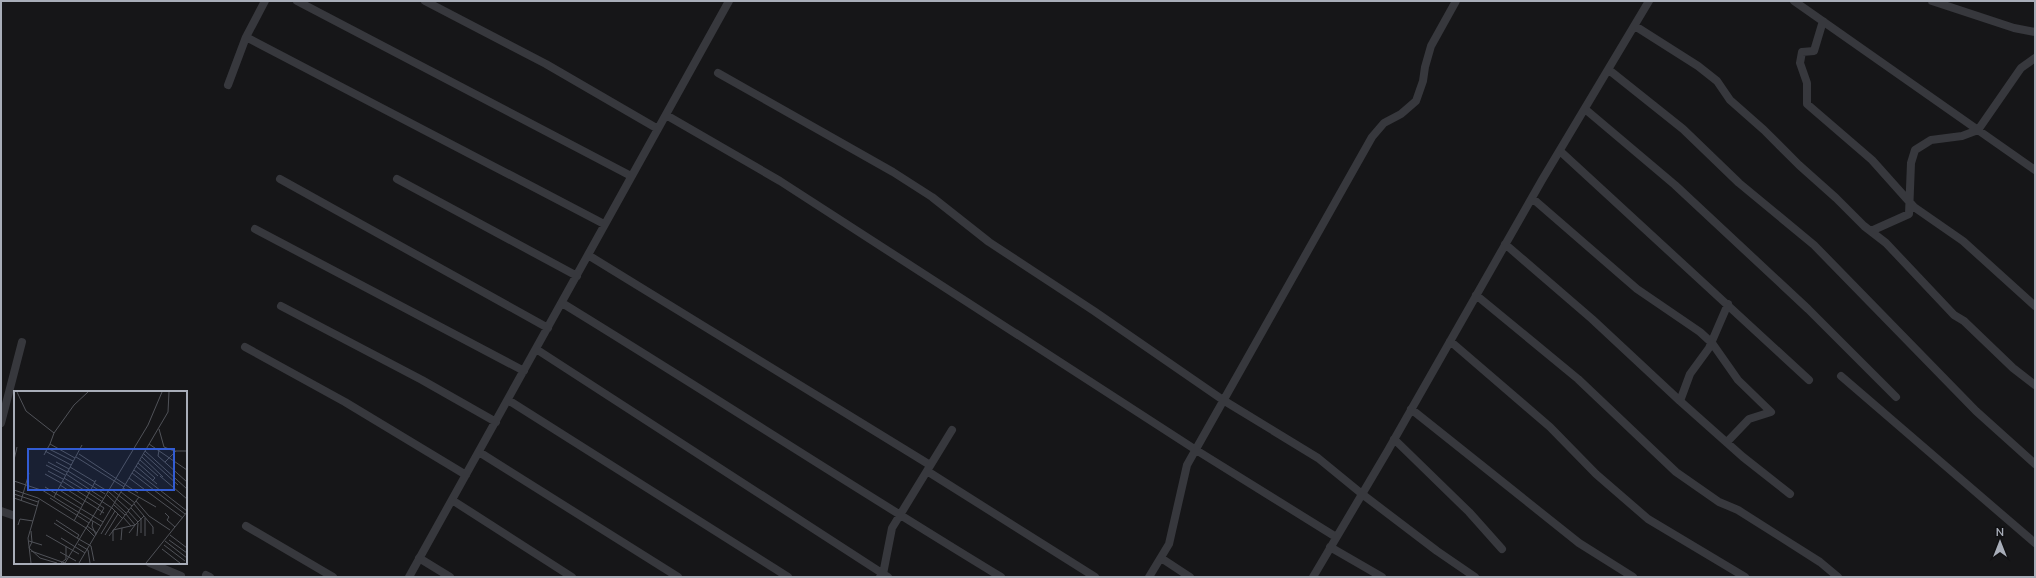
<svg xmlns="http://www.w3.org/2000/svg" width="2036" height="578" font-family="Mulish,sans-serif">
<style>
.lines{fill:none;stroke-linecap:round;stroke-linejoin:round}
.street{stroke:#37383d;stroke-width:8}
.inset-road{fill:none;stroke:#505258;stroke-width:1}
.view{fill:#325cd3;fill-opacity:0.15;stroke:#325cd3;stroke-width:2}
.inset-edge{fill:none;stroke:#a8adb8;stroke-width:2}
</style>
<rect width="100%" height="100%" fill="#161618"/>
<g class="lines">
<!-- street -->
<path class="street" d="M 297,1 L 631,176
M 425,1 L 546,64 L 658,129
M 1794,1 L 2035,170
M 1932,1 L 2014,28 L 2035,32
M 1823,21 L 1814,51 L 1802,52 L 1800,63 L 1807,83 L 1807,104 L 1872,160 L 1914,207 L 1963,241 L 2035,306
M 1635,26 L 1698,66 L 1717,81 L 1730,100 L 1764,130 L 1799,165 L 1836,198 L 1864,226 L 1886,243 L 1954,315 L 1964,321 L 2013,368 L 2035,385
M 246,37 L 604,224
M 1609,70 L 1683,129 L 1739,183 L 1814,245 L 1976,411 L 2035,464
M 718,73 L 893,172 L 932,197 L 989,242 L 1094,311 L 1223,400 L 1318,458 L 1362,494 L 1437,551 L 1475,577
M 228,85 L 246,37 L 265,1
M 1585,109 L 1675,185 L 1808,309 L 1896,397
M 666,115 L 780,181 L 1196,450 L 1336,537
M 1560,151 L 1809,380
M 280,179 L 548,328
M 397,179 L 577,276
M 1532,198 L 1637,289 L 1700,332 L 1712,343 L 1738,380 L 1771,412 L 1749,419 L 1727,442
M 255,229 L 524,371
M 1871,231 L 1909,214 L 1911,163 L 1915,150 L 1931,140 L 1962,136 L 1978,130 L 2021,68 L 2035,58
M 1505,244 L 1592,319 L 1680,401 L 1743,457 L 1790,494
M 588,255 L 930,465
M 1476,295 L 1578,379 L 1676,472 L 1719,502 L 1738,510 L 1820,562 L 1838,577
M 562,303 C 709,393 854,488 1001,577
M 281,306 L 422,380 L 496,422
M 1450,341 L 1550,427 L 1596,474 L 1648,519 L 1745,577
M 245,347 L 345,402 L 466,475
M 536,349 L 888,577
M 1841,376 L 2035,543
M 508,400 L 788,577
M 1680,401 L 1690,374 L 1709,348 L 1728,304
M 1411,409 L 1579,543 L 1633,577
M 1,423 L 22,342
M 1394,439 L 1469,512 L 1502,549
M 479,452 L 678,577
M 927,471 L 1095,577
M 452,500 L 572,577
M 1,511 L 15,516
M 246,526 L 333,577
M 1330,547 L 1382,577
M 419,558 L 450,577
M 1161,558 L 1190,577
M 150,563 L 181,576
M 206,575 L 210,577
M 409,577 L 729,1
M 880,577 L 883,574 L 892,528 L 952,430
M 1149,577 L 1169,544 L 1187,465 L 1372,137 L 1384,123 L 1401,114 L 1416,101 L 1423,81 L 1425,67 L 1431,46 L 1456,1
M 1313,577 L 1387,452 L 1542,180 L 1649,1"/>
</g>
<!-- overview -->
<g transform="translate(14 391)">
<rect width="173" height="173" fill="#161618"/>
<path class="inset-road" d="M 3,1 L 12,20 L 40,42 L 36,53 L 61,67M 145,38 L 150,56 L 160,60 L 173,60M 40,42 L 60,14 L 74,1M 135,53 L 173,79M 33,57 L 59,70M 145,59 L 144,65 L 173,91M 31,60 L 57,74M 131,60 L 173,98M 65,63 L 124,102M 130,63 L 164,94M 30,64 L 36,53M 62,66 L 110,96M 128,66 L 149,86M 0,69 L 3,56M 126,69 L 144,85M 34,71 L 53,81M 42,71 L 55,78M 151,71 L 162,60M 124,72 L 141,87 L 138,90M 32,74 L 51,84M 122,75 L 143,93M 56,76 L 81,91M 120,79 L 173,120M 34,80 L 49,88M 54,80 L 91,103M 118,82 L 171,123M 31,83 L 47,92M 52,83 L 90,108M 146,85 L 173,108M 50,87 L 75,102M 115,87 L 169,127M 0,90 L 27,99M 48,90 L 90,117 L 86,124M 80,92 L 95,101M 46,94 L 90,122M 31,96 L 89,131M 109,97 L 142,116M 44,98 L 69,114M 97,98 L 118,115M 0,99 L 24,107 L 72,137 L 81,146M 28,99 L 87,135M 95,101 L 115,119M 107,101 L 121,112M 75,102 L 98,117M 0,103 L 24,111M 93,104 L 112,122M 40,106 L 68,54M 0,107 L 23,115M 36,107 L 75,132M 7,110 L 15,82M 122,110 L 135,125 L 156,139M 120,113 L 139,136 L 139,143M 100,114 L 111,124M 98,117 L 108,127M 117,117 L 127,128 L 127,142M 114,120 L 124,131M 151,122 L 155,126 L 153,129 L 161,136M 112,123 L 121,134 L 115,142M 109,126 L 117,135M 42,129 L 65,144M 60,130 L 82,89M 79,130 L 78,135 L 82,144M 40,132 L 63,147M 4,134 L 6,128 L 19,130M 73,135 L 83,142M 17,140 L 18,151 L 15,157 L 26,167 L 43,172M 87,143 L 101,120M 32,144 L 65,163M 65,144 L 63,147 L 77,155 L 80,170M 91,144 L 104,123M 156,144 L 173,157M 95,145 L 125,106M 123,145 L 124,132M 131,145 L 131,127M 47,147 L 71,162M 107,149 L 108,137M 155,149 L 173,162M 15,150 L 28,154M 99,150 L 99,139 L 121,134 L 130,125M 151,150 L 173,167M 64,153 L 74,159 L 76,172M 150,154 L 171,170M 148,158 L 166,172M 17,160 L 51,172M 46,161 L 62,170M 17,172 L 14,147 L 25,109M 47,172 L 52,168 L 52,155M 51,172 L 134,34 L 148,1M 65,172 L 154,21 L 155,1M 132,172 L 173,121"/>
<path class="view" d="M 14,58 L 160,58 L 160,99 L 14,99 Z"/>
<rect width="173" height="173" class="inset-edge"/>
</g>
<!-- border -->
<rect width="2036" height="578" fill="none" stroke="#a8adb8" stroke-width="4"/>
<!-- north arrow -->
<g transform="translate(2000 542)" stroke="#111113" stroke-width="3" paint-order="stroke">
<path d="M0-3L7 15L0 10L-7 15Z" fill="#a8adb8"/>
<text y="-6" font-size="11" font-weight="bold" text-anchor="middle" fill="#a8adb8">N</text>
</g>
</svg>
